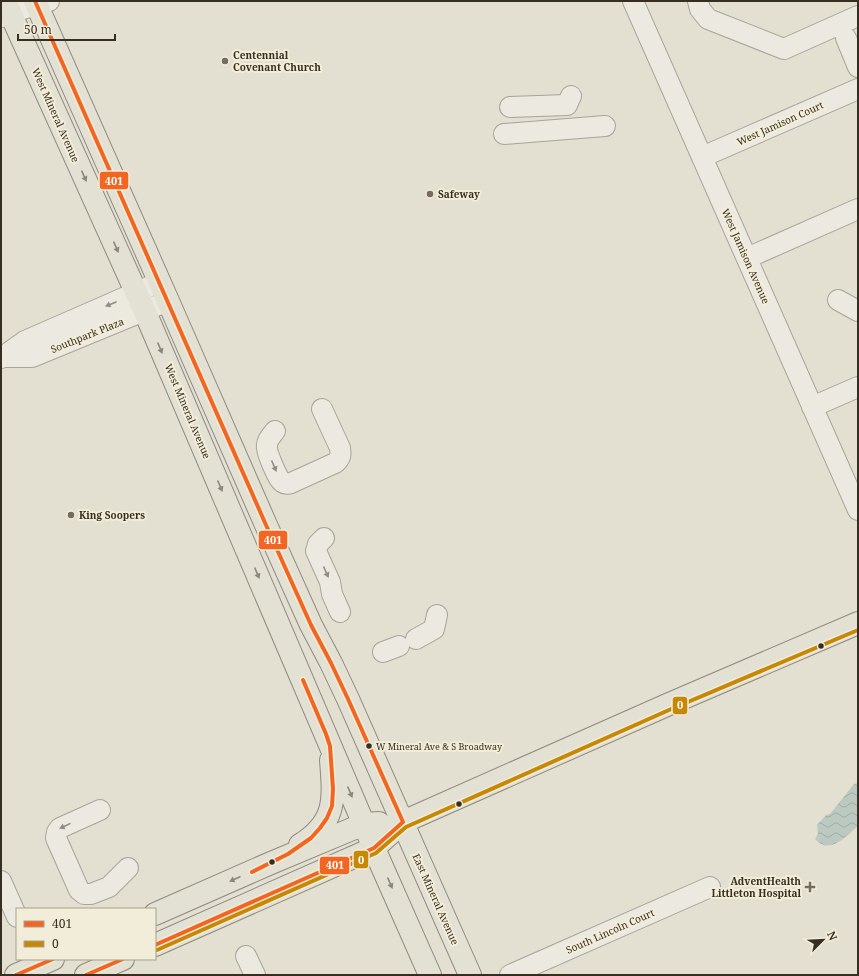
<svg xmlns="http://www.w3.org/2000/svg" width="859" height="976" font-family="'Noto Serif',serif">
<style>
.water{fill:url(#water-waves)}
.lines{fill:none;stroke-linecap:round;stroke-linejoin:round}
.minor-casing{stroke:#a8a499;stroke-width:22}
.major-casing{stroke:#8e8a80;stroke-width:24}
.minor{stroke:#ece9e1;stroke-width:20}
.major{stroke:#e3e0d4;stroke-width:22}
.bus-1-casing{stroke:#f2edd8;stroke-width:7}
.bus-2-casing{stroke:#f2edd8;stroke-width:7}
.bus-1{stroke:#f26522;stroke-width:4}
.bus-2{stroke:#c78808;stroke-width:4}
.oneway{fill:#8d877b}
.oneway2{fill:#928c82}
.poi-dot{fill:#736c5f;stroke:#f2edd8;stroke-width:1.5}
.bus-dot{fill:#372e22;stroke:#f2edd8;stroke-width:1.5}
.labels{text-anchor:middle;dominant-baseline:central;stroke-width:4;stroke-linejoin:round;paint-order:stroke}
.bus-label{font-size:9px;fill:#372e22;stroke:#f2edd8;text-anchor:start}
.poi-label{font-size:10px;font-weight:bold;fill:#372e22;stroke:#f2edd8;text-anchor:start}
.street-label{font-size:10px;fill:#372e22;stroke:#f2edd8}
.line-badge{stroke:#f2edd8;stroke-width:1.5}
.badge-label{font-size:11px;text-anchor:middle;font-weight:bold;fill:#fff}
</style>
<defs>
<pattern id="water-waves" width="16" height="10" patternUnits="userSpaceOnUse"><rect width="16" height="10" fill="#bbc9c1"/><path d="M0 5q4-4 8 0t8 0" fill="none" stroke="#a1ada6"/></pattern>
</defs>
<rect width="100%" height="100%" fill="#e3dfd1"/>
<!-- water -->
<path class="water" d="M 858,783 L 858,826 C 846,836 830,856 815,839 L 818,834 L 817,825 L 826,815 L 830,814 L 854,784 Z"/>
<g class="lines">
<!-- minor casing -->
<g class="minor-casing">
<path id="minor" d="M 633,1 L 858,510
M 698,1 L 700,9 L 708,19 L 784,49 L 858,16
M 1,17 L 10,13 L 49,1
M 846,38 L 858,67
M 510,107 L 567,105 L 571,96
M 504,134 L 605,126
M 702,157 L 858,89
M 747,258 L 858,209
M 838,300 L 858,311
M 4,357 L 32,357 L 168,301
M 1,358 L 25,341 L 160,282
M 812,407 L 858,387
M 275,431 C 271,436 266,441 267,448 C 267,453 278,480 282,482 C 285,484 288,484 291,483 L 335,463 C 341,458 341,455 340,448 L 322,409
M 324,538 L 318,544 L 316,551 L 330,582 L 332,594 L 340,612
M 416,639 L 434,629 L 437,615
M 383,652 L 399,646
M 100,810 L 60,828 L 57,832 L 56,838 L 79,890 L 84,894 L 91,894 L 109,887 L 128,868
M 1,881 L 17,917
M 246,956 L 255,975
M 510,975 L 710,887"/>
</g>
<!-- major casing -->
<g class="major-casing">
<path id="major" d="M 5,1 L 145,312 L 380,862 L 430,975
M 35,1 L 168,301 L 266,525 L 311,625 L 331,663 L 348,699 L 470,975
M 300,845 C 337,822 334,799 331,760
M 155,914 L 271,863 L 364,824 L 379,823
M 155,945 L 374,848 L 403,822 L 667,705 L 858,623
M 16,975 L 53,959
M 86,975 L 123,959"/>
</g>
<!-- minor -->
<use href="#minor" class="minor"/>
<!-- major -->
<use href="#major" class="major"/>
<!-- bus-1 casing -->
<g class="bus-1-casing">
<path id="bus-1" d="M 35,1 L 266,525 L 311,625 L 331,663 L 348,699 L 403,822 L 374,848 L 155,945
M 252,872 L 288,854 L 311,838 L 320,828 L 327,818 L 332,806 L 333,789 L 330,746 L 326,734 L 303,680
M 16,975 L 53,959
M 86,975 L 123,959"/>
</g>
<!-- bus-2 casing -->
<g class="bus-2-casing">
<path id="bus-2" d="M 157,950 L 376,853 L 406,827 L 669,710 L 858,630"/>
</g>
<!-- bus-1 -->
<use href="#bus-1" class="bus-1"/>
<!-- bus-2 -->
<use href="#bus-2" class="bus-2"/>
</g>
<!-- one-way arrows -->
<defs><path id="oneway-solid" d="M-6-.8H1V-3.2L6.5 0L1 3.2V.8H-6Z"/></defs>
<g class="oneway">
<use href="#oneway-solid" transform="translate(84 176) rotate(66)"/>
<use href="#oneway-solid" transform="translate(116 247) rotate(66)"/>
<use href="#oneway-solid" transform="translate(160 348) rotate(67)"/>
<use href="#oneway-solid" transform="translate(220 486) rotate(67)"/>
<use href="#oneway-solid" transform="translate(257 573) rotate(67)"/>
<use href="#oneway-solid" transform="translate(350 792) rotate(67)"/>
<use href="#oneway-solid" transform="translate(235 879) rotate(156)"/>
<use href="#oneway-solid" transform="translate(390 883) rotate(66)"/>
</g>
<g class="oneway2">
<use href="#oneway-solid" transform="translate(111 304) rotate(157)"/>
<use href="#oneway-solid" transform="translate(274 466) rotate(66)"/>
<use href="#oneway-solid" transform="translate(326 572) rotate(66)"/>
<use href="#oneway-solid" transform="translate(65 826) rotate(154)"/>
</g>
<!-- markers -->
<g class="poi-dot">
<circle cx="225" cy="61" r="4"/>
<circle cx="430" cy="194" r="4"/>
<circle cx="71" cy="515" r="4"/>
<path d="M808 881h4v4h4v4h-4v4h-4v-4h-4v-4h4z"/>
</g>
<g class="bus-dot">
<circle cx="821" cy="646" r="3.5"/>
<circle cx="369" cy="746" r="3.5"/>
<circle cx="459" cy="804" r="3.5"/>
<circle cx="272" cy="862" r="3.5"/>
</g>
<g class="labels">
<!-- bus labels -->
<g class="bus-label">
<text x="376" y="746">W Mineral Ave &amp; S Broadway</text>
</g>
<!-- poi labels -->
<g class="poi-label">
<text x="233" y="55">Centennial<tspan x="233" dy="12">Covenant Church</tspan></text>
<text x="438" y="194">Safeway</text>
<text x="79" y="515">King Soopers</text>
<text x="801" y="881" text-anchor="end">AdventHealth<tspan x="801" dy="12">Littleton Hospital</tspan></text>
</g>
<!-- street labels -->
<g class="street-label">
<text transform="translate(56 115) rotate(66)">West Mineral Avenue</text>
<text transform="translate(780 123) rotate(-24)">West Jamison Court</text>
<text transform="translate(746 256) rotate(66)">West Jamison Avenue</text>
<text transform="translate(87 335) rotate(-22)">Southpark Plaza</text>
<text transform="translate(188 411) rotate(67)">West Mineral Avenue</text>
<text transform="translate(436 899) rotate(66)">East Mineral Avenue</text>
<text transform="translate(610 931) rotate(-24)">South Lincoln Court</text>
</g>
</g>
<g class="line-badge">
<rect x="99" y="171" width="30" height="19" rx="4" fill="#f26522"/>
<rect x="258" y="530" width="30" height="20" rx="4" fill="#f26522"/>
<rect x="672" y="696" width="16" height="19" rx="4" fill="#c78808"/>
<rect x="353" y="850" width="16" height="19" rx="4" fill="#c78808"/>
<rect x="319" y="856" width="31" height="19" rx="4" fill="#f26522"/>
</g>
<g class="badge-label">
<text x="114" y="185">401</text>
<text x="273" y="544">401</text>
<text x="680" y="709">0</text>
<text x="361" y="864">0</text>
<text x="335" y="869">401</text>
</g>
<!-- border -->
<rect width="859" height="976" fill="none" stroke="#372e22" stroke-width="4"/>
<!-- legend -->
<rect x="16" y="908" width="140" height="52" fill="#f2edd8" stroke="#a7a18f"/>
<rect x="24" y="921" width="20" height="6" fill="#f26522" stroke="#a7a18f"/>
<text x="52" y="928" font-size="12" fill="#372e22">401</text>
<rect x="24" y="941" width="20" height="6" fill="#c78808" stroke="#a7a18f"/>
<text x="52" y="948" font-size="12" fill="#372e22">0</text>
<!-- north arrow -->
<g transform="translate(823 940) rotate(66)" stroke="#f2edd8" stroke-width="3" paint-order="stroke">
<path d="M0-3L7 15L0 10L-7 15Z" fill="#372e22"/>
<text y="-6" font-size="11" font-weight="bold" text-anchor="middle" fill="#372e22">N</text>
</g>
<!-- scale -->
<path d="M18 34v6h97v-6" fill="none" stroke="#372e22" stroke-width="2"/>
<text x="24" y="34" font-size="12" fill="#372e22" stroke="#f2edd8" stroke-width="3" paint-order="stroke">50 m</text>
</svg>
